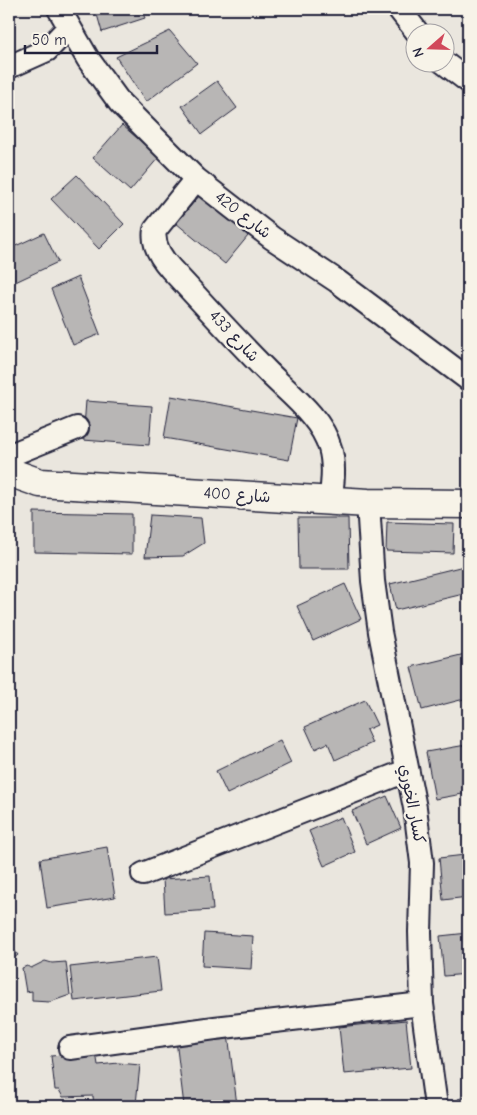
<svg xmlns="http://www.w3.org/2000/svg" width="477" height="1115" font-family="'Comic Neue','Playpen Sans Arabic',sans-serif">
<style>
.building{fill:#b8b6b5;stroke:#22223b}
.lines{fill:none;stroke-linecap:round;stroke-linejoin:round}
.minor-casing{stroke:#22223b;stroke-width:26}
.major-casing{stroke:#22223b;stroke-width:31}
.minor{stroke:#f7f3e8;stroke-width:22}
.major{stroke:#f7f3e8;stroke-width:28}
.labels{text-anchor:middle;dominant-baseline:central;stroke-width:4.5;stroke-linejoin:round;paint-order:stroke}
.street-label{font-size:16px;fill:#22223b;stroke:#f7f3e8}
</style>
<rect width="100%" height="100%" fill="#eae6de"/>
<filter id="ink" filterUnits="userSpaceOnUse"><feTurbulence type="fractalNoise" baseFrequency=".02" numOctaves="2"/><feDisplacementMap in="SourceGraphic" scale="10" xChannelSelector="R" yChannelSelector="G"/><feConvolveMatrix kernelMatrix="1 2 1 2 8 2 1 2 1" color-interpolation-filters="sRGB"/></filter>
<g filter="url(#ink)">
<!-- building -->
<path class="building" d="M 104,9 L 141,9 L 145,18 L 102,32 L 96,11 Z
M 170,31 L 197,63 L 146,102 L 116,57 Z
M 217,81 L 237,108 L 202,134 L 182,106 Z
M 122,125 L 159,157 L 130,191 L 93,158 Z
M 77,175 L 124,224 L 99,249 L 51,199 Z
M 200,195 L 248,236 L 225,264 L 176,223 Z
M 44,233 L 58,262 L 9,285 L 9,249 Z
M 78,277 L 100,334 L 73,345 L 51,289 Z
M 171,396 L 297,418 L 289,460 L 164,438 Z
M 86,401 L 152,406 L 149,445 L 83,440 Z
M 34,512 L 132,514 L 132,554 L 34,552 Z
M 150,515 L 201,518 L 204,543 L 183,556 L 145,557 Z
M 298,518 L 348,518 L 349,569 L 299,569 Z
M 387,522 L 454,524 L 453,553 L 386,551 Z
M 468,565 L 468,593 L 396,610 L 390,584 Z
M 345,584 L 361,619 L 313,641 L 297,606 Z
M 465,654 L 468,669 L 468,698 L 422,710 L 411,667 Z
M 365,700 L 377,725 L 366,730 L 372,743 L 335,760 L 328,743 L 315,749 L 305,727 Z
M 280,740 L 291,763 L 227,794 L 216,771 Z
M 466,745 L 468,793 L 435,799 L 426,752 Z
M 387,796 L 401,828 L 366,844 L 352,811 Z
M 341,817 L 355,852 L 324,866 L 309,831 Z
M 107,847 L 115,897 L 47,908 L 40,859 Z
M 465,855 L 468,897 L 443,900 L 439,858 Z
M 210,876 L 213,910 L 165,913 L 163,879 Z
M 204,933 L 253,936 L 251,969 L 202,966 Z
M 468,933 L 468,974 L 444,976 L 440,936 Z
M 9,944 L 18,955 L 9,962 Z
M 157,957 L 161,991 L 74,1001 L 70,967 Z
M 45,961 L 52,963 L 66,962 L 70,995 L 50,1002 L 32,1001 L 32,991 L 26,992 L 22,968 L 27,966 L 31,968 Z
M 406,1020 L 411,1068 L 344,1074 L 339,1027 Z
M 228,1034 L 237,1105 L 184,1106 L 176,1040 Z
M 96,1052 L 98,1065 L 119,1063 L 140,1065 L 136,1104 L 94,1106 L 93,1096 L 63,1097 L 59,1090 L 55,1090 L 51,1056 Z
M 468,1096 L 468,1106 L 459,1106 L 458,1099 Z"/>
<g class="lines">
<!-- minor casing -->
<g class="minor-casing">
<path id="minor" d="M 59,9 L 88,59 L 120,103 L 196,179 L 272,238 L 337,281 L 468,379
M 399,9 L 417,32
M 443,62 L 468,81
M 9,67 L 47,50 L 69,27
M 196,179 L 155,230 C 152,245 161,258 171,269 C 202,302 233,337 265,369 C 287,392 321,416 330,448 C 335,465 333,483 330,501
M 15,453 L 77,428
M 368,503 L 373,581 L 380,632 L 415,808 L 422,863 L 420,932 L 422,1004 L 436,1106
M 143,874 L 406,771
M 70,1048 L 215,1028 L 422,1004"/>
</g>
<!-- major casing -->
<g class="major-casing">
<path id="major" d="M 9,472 L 40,483 L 368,503 L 468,504"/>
</g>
<!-- minor -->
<use href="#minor" class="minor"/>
<!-- major -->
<use href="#major" class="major"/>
</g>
</g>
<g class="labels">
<!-- street labels -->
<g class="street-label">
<text transform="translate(243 215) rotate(38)">شارع 420</text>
<text transform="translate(234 336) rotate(47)">شارع 433</text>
<text transform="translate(237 495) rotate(4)">شارع 400</text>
<text transform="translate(412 804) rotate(79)">كسار الخوري</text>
</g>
</g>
<!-- margin -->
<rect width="477" height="1115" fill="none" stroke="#f7f3e8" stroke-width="30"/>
<rect x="15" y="15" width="447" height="1085" fill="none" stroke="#22223b" stroke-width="2" filter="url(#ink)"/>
<!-- north arrow -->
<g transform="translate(430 48) rotate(250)"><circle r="24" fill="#f7f3e8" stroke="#a29fa3"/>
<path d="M0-4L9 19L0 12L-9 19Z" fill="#d1495b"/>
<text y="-8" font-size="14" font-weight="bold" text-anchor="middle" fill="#22223b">N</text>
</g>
<!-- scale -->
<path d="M25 45v8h132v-8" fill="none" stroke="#22223b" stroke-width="2.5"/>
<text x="32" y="45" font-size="15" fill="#22223b" stroke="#f7f3e8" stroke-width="4" paint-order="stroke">50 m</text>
</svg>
